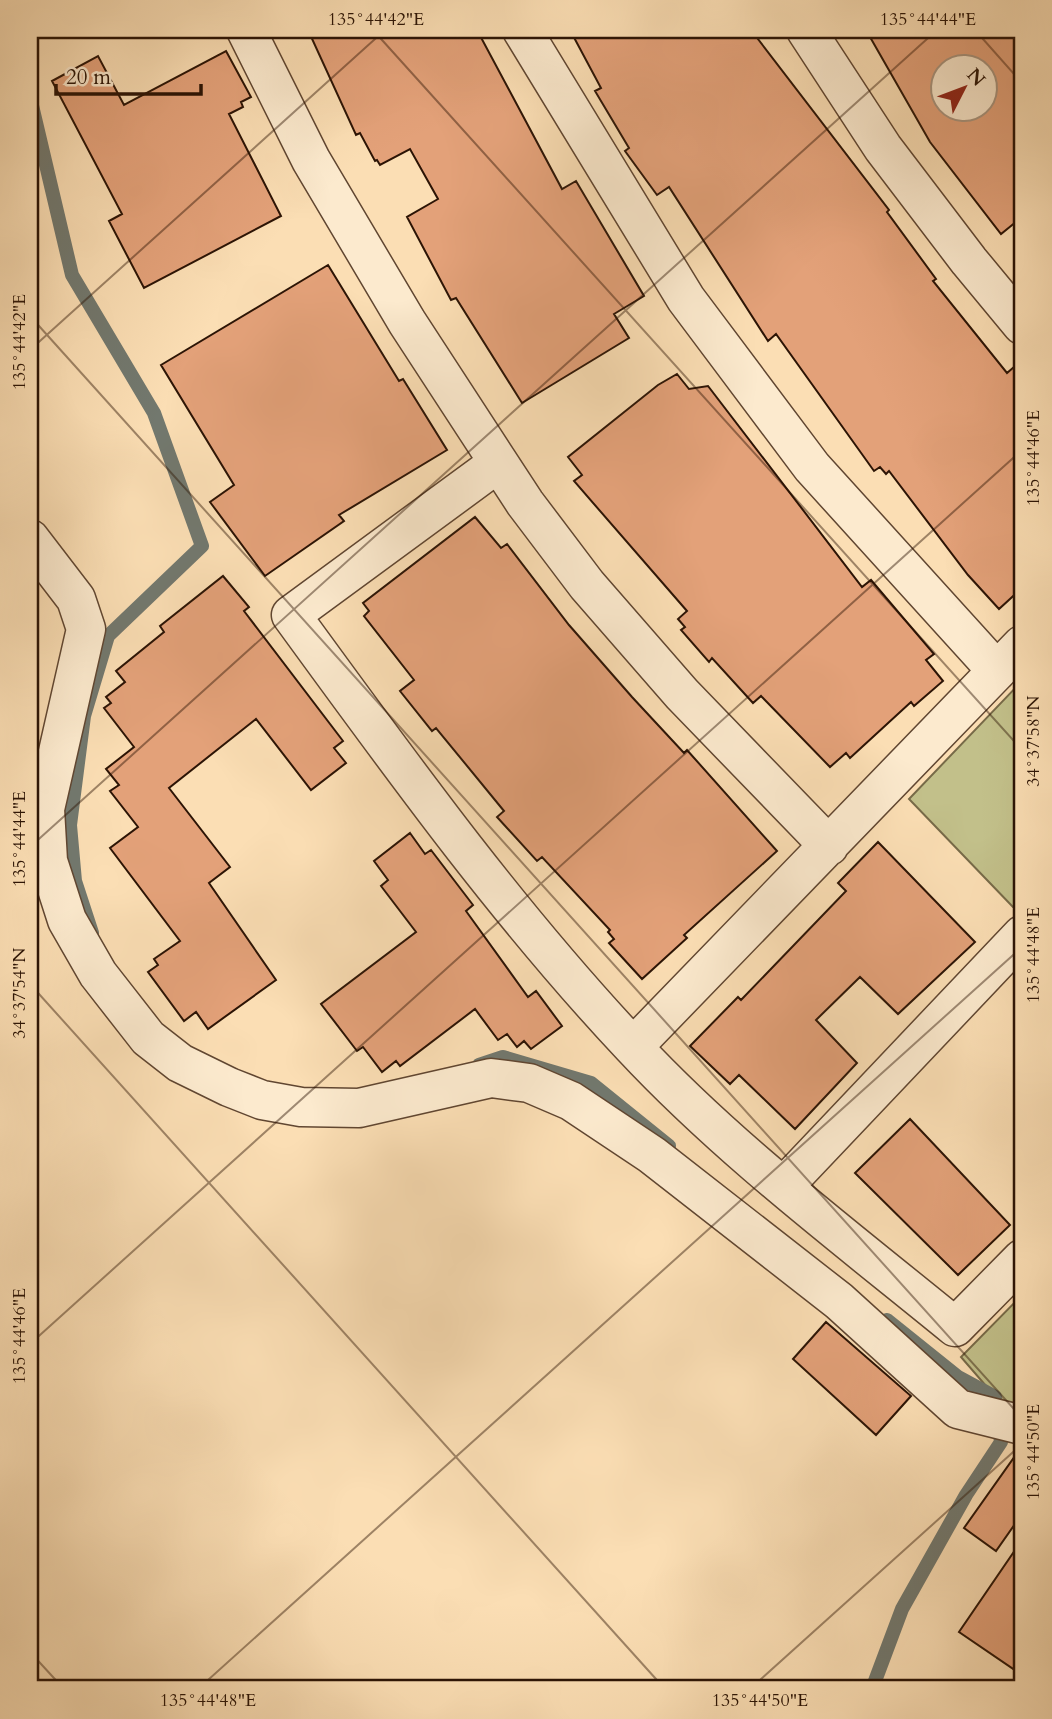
<svg xmlns="http://www.w3.org/2000/svg" width="1052" height="1719" font-family="Cardo,serif">
<style>
.green{fill:#c2c08a;stroke:#776a48;stroke-width:2}
.lines{fill:none;stroke-linecap:round;stroke-linejoin:round}
.stream{stroke:#72786e;stroke-width:14}
.building{fill:#e3a179;stroke:#2c1405;stroke-width:2;fill-rule:evenodd}
.minor-casing{stroke:#604631;stroke-width:41}
.minor{stroke:#fceace;stroke-width:38}
.ticks{fill:none;stroke:#2c1405;stroke-width:2;stroke-opacity:0.45}
.neatline{fill:none;stroke:#2c1405;stroke-width:2.5}
.ticks-label{font-size:18px;text-anchor:middle;fill:#2c1405}
</style>
<rect width="100%" height="100%" fill="#fbdeb4"/>
<filter id="stains"><feTurbulence type="fractalNoise" baseFrequency=".00286" numOctaves="4"/><feColorMatrix values="0 0 0 0 .2 0 0 0 0 .09 0 0 0 0 .02 0 0 0 .5 -.17"/></filter>
<radialGradient id="worn" r=".72"><stop offset=".6" stop-color="#630" stop-opacity="0"/><stop offset="1" stop-color="#630" stop-opacity=".3"/></radialGradient>
<!-- green -->
<path class="green" d="M 1022,681 L 1022,906 L 1021,908 L 1013,907 L 909,799 Z
M 1022,1295 L 1022,1412 L 999,1401 L 961,1357 Z"/>
<g class="lines">
<!-- stream -->
<path class="stream" d="M 30,97 L 72,275 L 154,413 L 202,546 L 108,636 L 84,716 L 70,825 L 75,881 L 92,933
M 479,1065 L 503,1057 L 591,1083 L 669,1146
M 872,1689 L 902,1609 L 966,1495 L 1001,1442 L 995,1397 L 958,1377 L 887,1320"/>
</g>
<!-- building -->
<path class="building" d="M 308,30 L 477,30 L 562,189 L 576,181 L 644,296 L 614,314 L 629,338 L 522,403 L 456,298 L 451,300 L 407,217 L 438,199 L 410,149 L 380,165 L 377,160 L 375,161 L 360,133 L 356,135 Z
M 570,30 L 751,30 L 889,210 L 887,212 L 936,279 L 933,281 L 1007,373 L 1022,360 L 1022,588 L 999,609 L 968,575 L 889,471 L 886,474 L 880,467 L 874,471 L 776,334 L 768,341 L 669,187 L 657,195 L 625,151 L 629,148 L 595,91 L 601,88 Z
M 866,30 L 1022,30 L 1022,217 L 1001,234 L 930,142 ZM 943,66 L 985,66 L 985,108 L 943,108 Z
M 226,51 L 251,97 L 241,102 L 243,107 L 229,114 L 281,216 L 144,288 L 109,221 L 122,214 L 52,81 L 98,56 L 124,105 Z
M 328,265 L 399,381 L 403,379 L 447,450 L 339,515 L 344,521 L 265,576 L 210,502 L 234,485 L 161,365 Z
M 677,374 L 689,389 L 708,386 L 862,587 L 871,580 L 934,654 L 926,660 L 943,681 L 914,706 L 911,702 L 850,758 L 846,753 L 830,767 L 761,696 L 753,703 L 712,658 L 709,662 L 681,630 L 685,627 L 678,619 L 687,611 L 574,481 L 582,475 L 568,457 L 658,385 Z
M 475,517 L 501,548 L 507,544 L 569,625 L 632,697 L 684,753 L 687,750 L 777,851 L 684,935 L 687,938 L 642,979 L 609,943 L 614,939 L 608,932 L 610,930 L 542,857 L 537,861 L 497,817 L 504,811 L 436,728 L 432,731 L 400,691 L 414,680 L 364,616 L 369,611 L 363,603 Z
M 223,576 L 249,607 L 244,611 L 343,741 L 334,748 L 346,763 L 311,790 L 256,719 L 169,788 L 230,867 L 209,883 L 276,980 L 208,1029 L 196,1012 L 184,1021 L 148,972 L 158,965 L 154,959 L 180,941 L 110,848 L 138,827 L 110,791 L 119,785 L 106,769 L 134,747 L 104,708 L 111,703 L 106,697 L 125,682 L 116,671 L 164,632 L 160,626 Z
M 410,833 L 425,854 L 431,850 L 473,905 L 466,911 L 528,997 L 536,991 L 562,1026 L 531,1049 L 524,1041 L 517,1047 L 507,1034 L 498,1040 L 475,1009 L 400,1066 L 396,1061 L 382,1072 L 363,1047 L 357,1051 L 321,1004 L 416,932 L 381,886 L 388,880 L 374,861 Z
M 878,842 L 975,942 L 898,1014 L 860,977 L 816,1020 L 857,1063 L 795,1129 L 739,1075 L 730,1084 L 690,1046 L 738,997 L 741,1000 L 846,891 L 838,883 Z
M 910,1119 L 1010,1225 L 958,1275 L 855,1173 Z
M 826,1322 L 911,1396 L 876,1435 L 793,1359 Z
M 1022,1446 L 1022,1514 L 996,1551 L 964,1528 Z
M 1022,1540 L 1022,1675 L 959,1632 Z"/>
<g class="lines">
<!-- minor casing -->
<g class="minor-casing">
<path id="minor" d="M 246,30 L 311,160 L 407,322 L 525,503 L 587,585 L 682,694 L 829,846
M 522,30 L 686,299 L 812,467 L 997,671
M 806,30 L 883,148 L 969,261 L 1022,325
M 498,463 L 291,615 C 399,763 506,912 632,1046 C 729,1150 845,1237 955,1327 L 1022,1259
M 30,539 L 76,599 L 86,629 L 45,809 L 48,861 L 67,920 L 98,974 L 148,1038 L 180,1063 L 229,1087 L 262,1100 L 301,1107 L 359,1108 L 491,1078 L 529,1083 L 571,1101 L 652,1155 L 839,1301 L 958,1409 L 1022,1425
M 633,1047 L 1022,645
M 784,1186 L 1022,935"/>
</g>
<!-- minor -->
<use href="#minor" class="minor"/>
</g>
<!-- ticks -->
<path class="ticks" d="M 373,30 L 1022,750M 975,30 L 1022,83M 30,316 L 1022,1418M 30,350 L 385,30M 30,847 L 937,30M 30,984 L 665,1689M 30,1344 L 1022,450M 30,1652 L 64,1689M 198,1689 L 1022,947M 750,1689 L 1022,1444"/>
<!-- margin -->
<rect width="1052" height="1719" fill="none" stroke="#fbdeb4" stroke-width="77"/>
<!-- north arrow -->
<g transform="translate(964 88) rotate(48)"><circle r="33" fill="#fceace" stroke="#a9947e" stroke-width="2"/>
<path d="M0-5L12 26L0 18L-12 26Z" fill="#8f2418"/>
<text y="-10" font-size="19" font-weight="bold" text-anchor="middle" fill="#2c1405">N</text>
</g>
<!-- scale -->
<path d="M56 84v10h145v-10" fill="none" stroke="#2c1405" stroke-width="3.5"/>
<text x="66" y="84" font-size="21" fill="#2c1405" stroke="#fceace" stroke-width="5" paint-order="stroke">20 m</text>
<rect x="38" y="38" width="976" height="1642" class="neatline"/>
<g class="ticks-label">
<text x="376" y="25">135°44'42"E</text>
<text x="928" y="25">135°44'44"E</text>
<text transform="translate(19 342) rotate(-90)" y="6">135°44'42"E</text>
<text transform="translate(1033 458) rotate(-90)" y="6">135°44'46"E</text>
<text transform="translate(1033 741) rotate(-90)" y="6">34°37'58"N</text>
<text transform="translate(19 839) rotate(-90)" y="6">135°44'44"E</text>
<text transform="translate(1033 955) rotate(-90)" y="6">135°44'48"E</text>
<text transform="translate(19 993) rotate(-90)" y="6">34°37'54"N</text>
<text transform="translate(19 1336) rotate(-90)" y="6">135°44'46"E</text>
<text transform="translate(1033 1452) rotate(-90)" y="6">135°44'50"E</text>
<text x="208" y="1706">135°44'48"E</text>
<text x="760" y="1706">135°44'50"E</text>
</g>
<rect width="100%" height="100%" filter="url(#stains)"/>
<rect width="100%" height="100%" fill="url(#worn)"/>
</svg>
